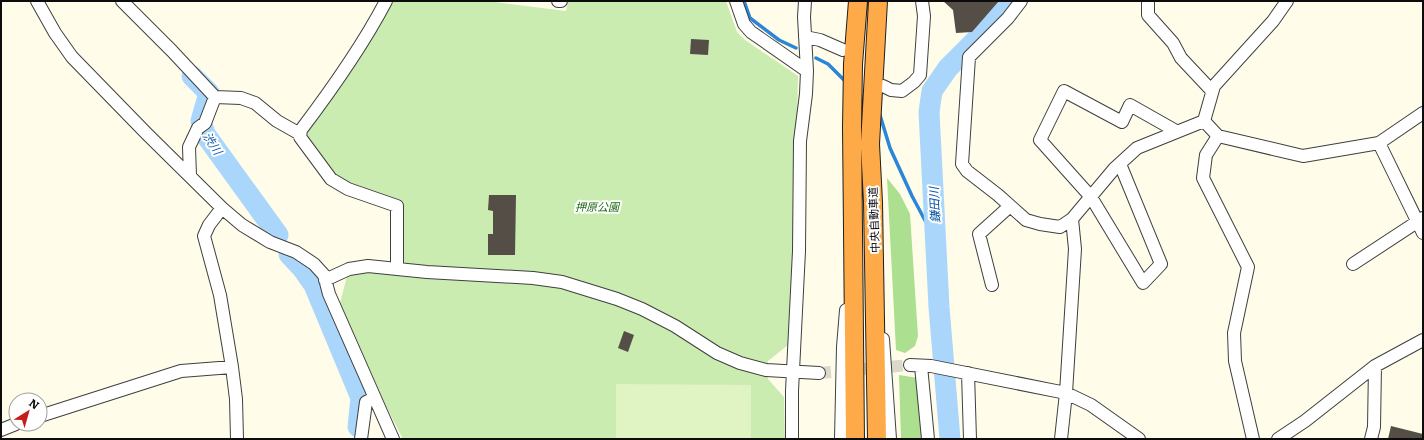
<svg xmlns="http://www.w3.org/2000/svg" width="1424" height="440" font-family="Literata,'Noto Sans JP',serif">
<style>
.green{fill:#cbecb1}
.forest{fill:#acdf8f}
.pitch{fill:#dff3c3}
.lines{fill:none;stroke-linecap:round;stroke-linejoin:round}
.stream{stroke:#2b85d8;stroke-width:3.5}
.river{stroke:#aad6fb;stroke-width:21}
.building{fill:#554e47}
.minor-tunnel{stroke:#dbd9c9;stroke-width:12;stroke-dasharray:12 6;stroke-linecap:butt}
.minor-casing{stroke:#3f3f3f;stroke-width:14}
.highway-casing{stroke:#1d1d1d;stroke-width:20}
.minor{stroke:#fff;stroke-width:12}
.highway{stroke:#ffaa48;stroke-width:18}
.labels{text-anchor:middle;dominant-baseline:central;stroke-width:4;stroke-linejoin:round;paint-order:stroke}
.park-label{font-size:11px;font-style:italic;fill:#216817;stroke:#fff}
.street-label{font-size:11px;fill:#0c0c0c;stroke:#fff}
.water-label{font-size:12px;font-style:italic;fill:#0b57a7;stroke:#fff}
</style>
<rect width="100%" height="100%" fill="#fffdea"/>
<!-- green -->
<path class="green" d="M 394,1 L 487,1 L 566,11 L 568,1 L 726,1 L 737,32 L 745,40 L 798,76 L 797,123 L 794,143 L 793,240 L 788,345 L 768,361 L 768,379 L 784,397 L 785,439 L 403,439 L 386,406 L 340,303 L 347,276 L 362,270 L 403,276 L 401,204 L 331,176 L 307,140 L 308,131 L 353,69 L 377,27 Z"/>
<!-- forest -->
<path class="forest" d="M 887,178 L 900,194 L 910,214 L 918,336 L 915,346 L 905,353 L 896,350 Z
M 899,375 L 918,378 L 924,439 L 901,439 Z"/>
<!-- pitch -->
<path class="pitch" d="M 616,384 L 751,385 L 751,439 L 616,439 Z"/>
<g class="lines">
<!-- stream -->
<path class="stream" d="M 744,1 L 750,18 L 779,40 L 796,48
M 816,58 L 828,64 L 846,82
M 879,112 L 890,148 L 912,196 L 935,239"/>
<!-- river -->
<path class="river" d="M 192,76 L 209,93 L 201,121 L 205,134 L 278,235
M 289,254 L 302,268 L 314,285 L 361,398 L 358,427
M 950,439 L 939,307 L 929,112 L 932,91 L 948,68 L 998,18 L 1012,1"/>
</g>
<!-- building -->
<path class="building" d="M 943,1 L 999,1 L 972,32 L 956,33 L 953,10 Z
M 691,39 L 709,40 L 708,55 L 690,54 Z
M 489,195 L 516,195 L 515,255 L 488,255 L 488,234 L 493,234 L 493,211 L 488,210 Z
M 624,331 L 634,335 L 628,352 L 618,348 Z
M 1391,426 L 1423,434 L 1423,439 L 1388,439 Z"/>
<g class="lines">
<!-- minor-tunnel -->
<path class="minor-tunnel" d="M 819,373 L 910,365"/>
<!-- minor casing -->
<g class="minor-casing">
<path id="minor" d="M 37,1 L 55,33 L 72,57 L 147,134 L 222,208 L 242,225 L 270,242 L 296,252 L 314,264 L 324,275 L 329,294 L 393,439
M 122,1 L 172,51 L 215,97 L 205,123 L 198,128 L 189,147 L 190,176
M 386,1 C 362,47 332,89 301,130 L 300,137 L 331,179 L 348,189 L 397,206 L 397,269
M 558,1 L 561,1
M 736,1 L 744,24 L 751,32 L 807,71
M 1021,1 L 1008,18 L 969,57 L 962,164 L 967,171 L 998,195 L 1026,220 L 1040,224 L 1060,227 L 1072,219
M 1148,1 L 1148,15 L 1173,43 L 1181,58 L 1212,91
M 805,37 L 820,40 L 843,50
M 883,86 L 891,90 L 902,91 L 914,82 L 920,75 L 924,16 L 922,1
M 215,97 L 241,98 L 255,103 L 277,121 L 300,134
M 1204,121 L 1218,136 L 1303,156 L 1379,143 L 1423,113
M 1218,136 L 1206,155 L 1203,178 L 1248,267 L 1234,333 L 1235,361 L 1253,439
M 1379,143 L 1423,233
M 1120,164 L 1161,264 L 1143,283 L 1091,197 L 1040,140 L 1064,91 L 1122,122 L 1130,105 L 1176,131
M 222,208 L 209,225 L 204,236 L 220,295 L 232,367 L 236,399 L 237,439
M 1353,264 L 1423,218
M 325,280 L 349,269 L 368,266 L 427,272 L 533,278 L 562,282 L 617,299 L 642,309 L 675,326 L 717,353 L 740,363 L 766,370 L 819,373
M 992,285 L 979,234 L 1010,206
M 883,339 L 890,439
M 910,365 L 931,366 L 1066,393 L 1091,405 L 1139,439
M 921,366 L 928,439
M 968,373 L 970,439
M 40,416 L 181,371 L 232,367
M 1,430 L 16,424
M 361,439 L 366,402 L 374,398
M 792,439 L 792,391 L 799,251 L 800,141 L 806,94 L 807,71 L 804,17 L 805,1
M 841,439 L 843,347 L 846,310
M 1061,439 L 1066,393 L 1075,249 L 1072,219 L 1114,169 L 1137,148 L 1204,121 L 1214,86 L 1273,21 L 1287,1
M 1278,439 L 1305,421 L 1375,366 L 1423,340
M 1371,439 L 1374,427 L 1375,366"/>
</g>
<!-- highway casing -->
<g class="highway-casing">
<path id="highway" d="M 855,439 L 852,127 L 853,64 L 858,1
M 877,439 L 873,202 L 870,144 L 878,1"/>
</g>
<!-- minor -->
<use href="#minor" class="minor"/>
<!-- highway -->
<use href="#highway" class="highway"/>
</g>
<g class="labels">
<!-- park labels -->
<g class="park-label">
<text x="597" y="206">押原公園</text>
</g>
<!-- street labels -->
<g class="street-label">
<text transform="translate(873 220) rotate(-92)">中央自動車道</text>
</g>
<!-- water labels -->
<g class="water-label">
<text transform="translate(213 143) rotate(57)">渋川</text>
<text transform="translate(934 205) rotate(-93)">鎌田川</text>
</g>
</g>
<!-- border -->
<rect width="1424" height="440" fill="none" stroke="#0c0c0c" stroke-width="4"/>
<!-- north arrow -->
<g transform="translate(28 412) rotate(37)"><circle r="19" fill="#ffffff" stroke="#9e9e9e"/>
<path d="M0-3L7 15L0 10L-7 15Z" fill="#c61e19"/>
<text y="-6" font-size="11" font-weight="bold" text-anchor="middle" fill="#0c0c0c">N</text>
</g>
</svg>
